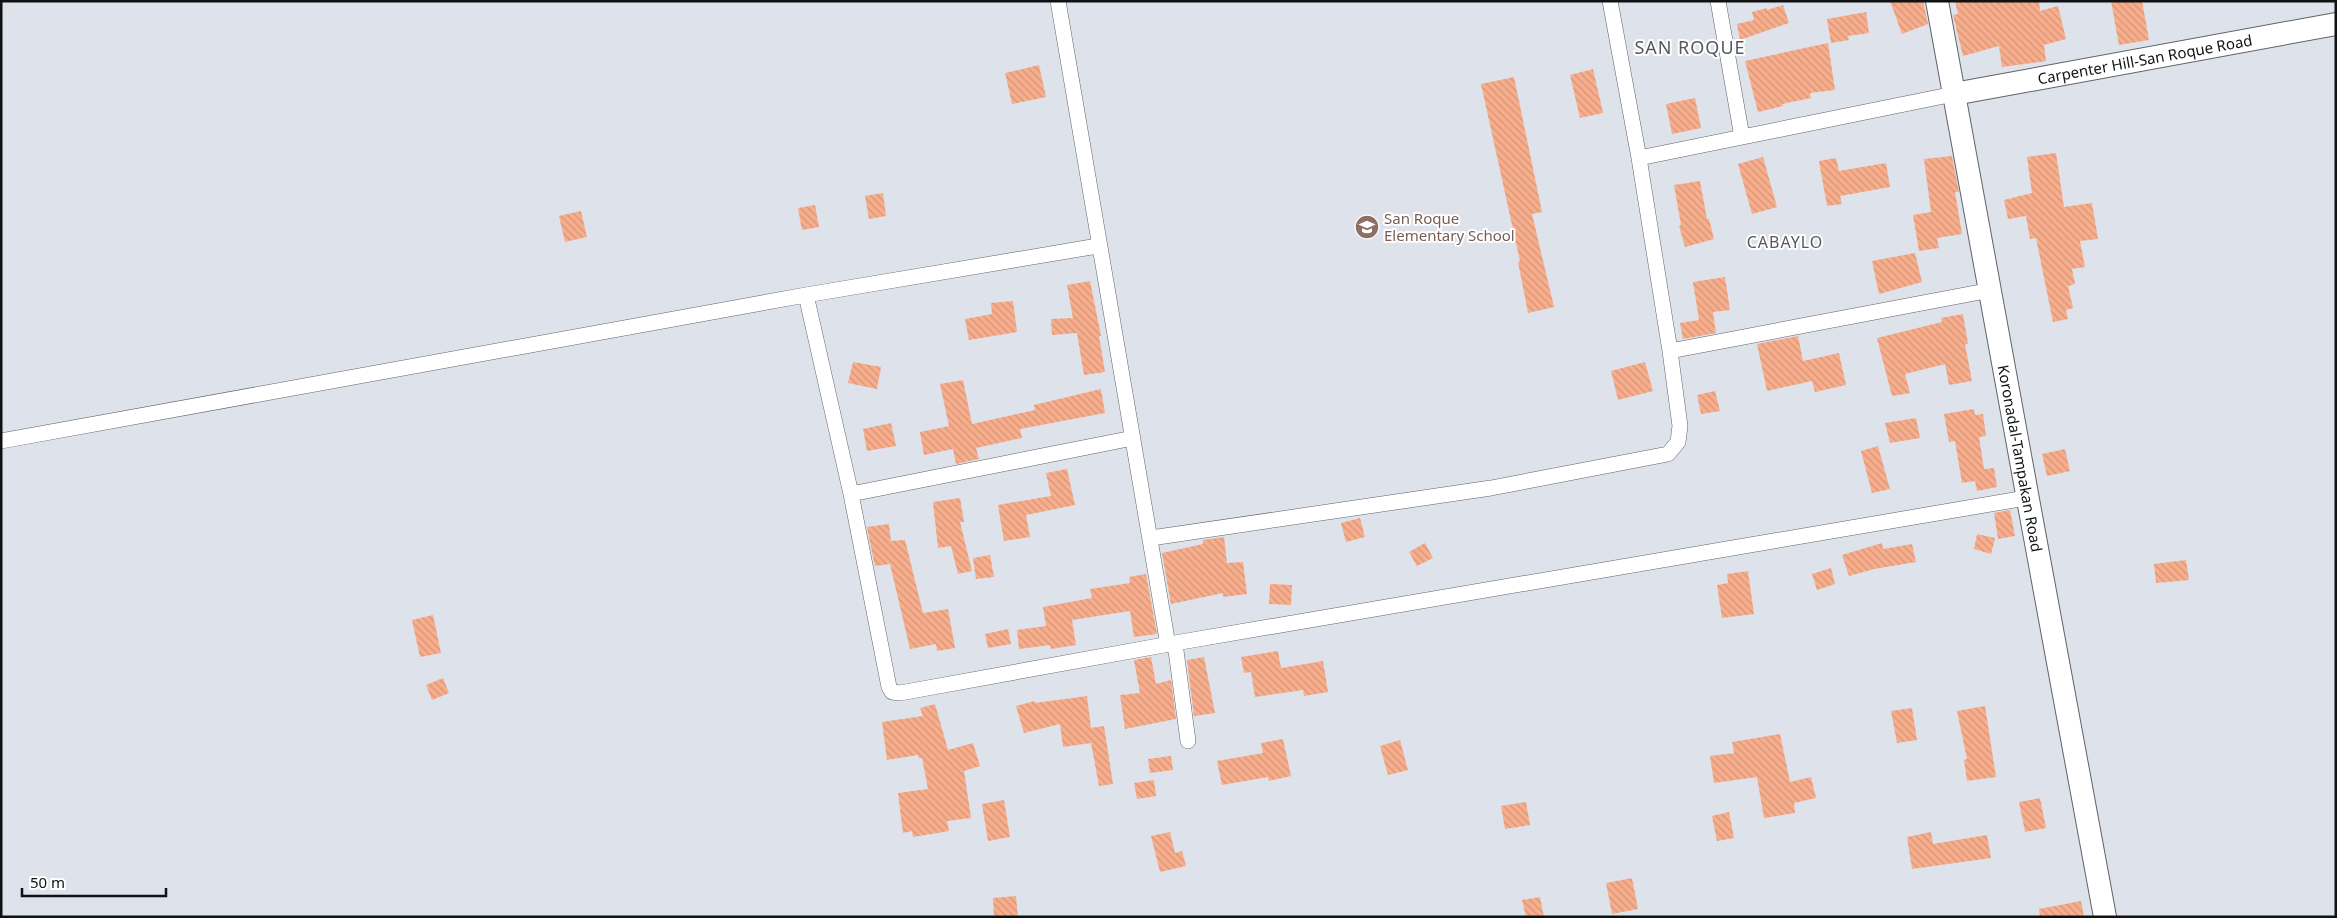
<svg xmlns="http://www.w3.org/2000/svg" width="2337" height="918" font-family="'Noto Sans',sans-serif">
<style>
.building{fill:url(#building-back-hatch)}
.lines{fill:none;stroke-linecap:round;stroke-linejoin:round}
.street-casing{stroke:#5f6268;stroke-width:16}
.secondary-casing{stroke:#5f6268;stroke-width:24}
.street{stroke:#fff;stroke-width:15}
.secondary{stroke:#fff;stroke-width:22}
.labels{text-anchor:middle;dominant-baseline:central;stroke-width:4;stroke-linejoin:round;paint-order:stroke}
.street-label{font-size:15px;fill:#0f1113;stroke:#fff}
.education-label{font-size:15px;fill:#785e54;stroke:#fff;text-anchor:start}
.neighbourhood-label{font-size:16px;letter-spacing:1px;fill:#55585e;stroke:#fff}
.quarter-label{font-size:18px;letter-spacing:1px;fill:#55585e;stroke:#fff}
</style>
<defs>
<pattern id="building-back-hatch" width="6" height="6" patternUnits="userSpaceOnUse" patternTransform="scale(1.25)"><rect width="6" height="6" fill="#f8ae8c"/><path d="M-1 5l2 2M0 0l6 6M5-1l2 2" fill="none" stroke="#d39578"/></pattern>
</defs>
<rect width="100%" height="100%" fill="#dee2ea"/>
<!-- building -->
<path class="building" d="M 1890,1 L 1923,1 L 1928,24 L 1902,34 Z
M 1955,1 L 2039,1 L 2040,11 L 2058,6 L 2066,39 L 2044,45 L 2046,61 L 2002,67 L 1999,46 L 1963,56 L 1953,15 L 1958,14 Z
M 2111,1 L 2142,1 L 2149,40 L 2119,45 Z
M 1783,5 L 1789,23 L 1740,40 L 1737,24 L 1754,20 L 1752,12 L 1767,8 L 1767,10 Z
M 1866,12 L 1869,33 L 1848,36 L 1849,40 L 1831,43 L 1827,19 Z
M 1828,43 L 1835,90 L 1810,93 L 1811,98 L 1782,104 L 1783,106 L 1758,112 L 1745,61 Z
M 1039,65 L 1046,97 L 1012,104 L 1005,73 Z
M 1593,69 L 1603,113 L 1580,118 L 1570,75 Z
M 1514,77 L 1542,212 L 1532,214 L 1554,307 L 1528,313 L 1518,262 L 1520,261 L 1481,84 Z
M 1695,98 L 1701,128 L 1672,134 L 1666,104 Z
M 2056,153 L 2064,207 L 2092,203 L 2098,239 L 2080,241 L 2085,267 L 2072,269 L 2075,284 L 2068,286 L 2073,308 L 2066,310 L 2068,319 L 2053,322 L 2036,238 L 2030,239 L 2026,216 L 2008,219 L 2004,200 L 2032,193 L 2027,157 Z
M 1952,156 L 1959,192 L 1955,192 L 1962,234 L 1937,238 L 1939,248 L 1919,251 L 1913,215 L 1931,212 L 1924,159 Z
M 1763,157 L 1777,207 L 1752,214 L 1738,164 Z
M 1836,158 L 1839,171 L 1886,163 L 1890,187 L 1840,196 L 1842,204 L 1827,206 L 1819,161 Z
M 1700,181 L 1707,219 L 1709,219 L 1714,239 L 1685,247 L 1679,226 L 1681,225 L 1674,185 Z
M 883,193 L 886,216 L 869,219 L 865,196 Z
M 815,205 L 819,227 L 802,230 L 798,208 Z
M 581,211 L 587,237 L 565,242 L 559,216 Z
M 1915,253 L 1922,282 L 1879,294 L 1872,261 Z
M 1725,277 L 1730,310 L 1713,312 L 1716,333 L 1683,339 L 1680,323 L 1699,320 L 1693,282 Z
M 1090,281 L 1101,336 L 1099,336 L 1105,372 L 1084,375 L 1077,333 L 1052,335 L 1051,319 L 1073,318 L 1067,285 Z
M 1013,301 L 1017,332 L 969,340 L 965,319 L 992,314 L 991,303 Z
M 1963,314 L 1968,344 L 1965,344 L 1972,381 L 1949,385 L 1945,364 L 1905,374 L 1910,393 L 1892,396 L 1877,338 L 1942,322 L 1941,318 Z
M 1798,336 L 1803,361 L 1839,353 L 1846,385 L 1815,392 L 1812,381 L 1767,391 L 1757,344 Z
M 853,362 L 881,367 L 877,389 L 848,383 Z
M 1645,362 L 1653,391 L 1618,400 L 1611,371 Z
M 963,380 L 972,424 L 1035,410 L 1034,405 L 1101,389 L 1105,413 L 1020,429 L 1022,438 L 976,448 L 979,459 L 956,464 L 953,449 L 924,455 L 920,432 L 949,426 L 940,384 Z
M 1715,391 L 1720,411 L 1701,414 L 1697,395 Z
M 1974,409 L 1975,415 L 1983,414 L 1986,436 L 1979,437 L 1984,469 L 1994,468 L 1997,487 L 1977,491 L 1975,481 L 1962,483 L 1955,441 L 1949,442 L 1944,414 Z
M 1916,418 L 1920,438 L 1890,443 L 1885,423 Z
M 891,423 L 896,446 L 867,451 L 863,429 Z
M 1878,446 L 1890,489 L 1872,493 L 1861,451 Z
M 2065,449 L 2070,471 L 2047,476 L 2042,454 Z
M 1067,469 L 1075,505 L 1026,515 L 1030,537 L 1004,541 L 998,505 L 1051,496 L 1046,473 Z
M 960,498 L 964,522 L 960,522 L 972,571 L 958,574 L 951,546 L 938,548 L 933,502 Z
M 2010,510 L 2015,536 L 1998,539 L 1994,513 Z
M 1360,518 L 1365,537 L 1346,542 L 1341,523 Z
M 889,524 L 891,541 L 905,540 L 923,613 L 948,609 L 955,648 L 937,651 L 936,644 L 910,649 L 890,564 L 875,566 L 869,538 L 867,527 Z
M 1977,534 L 1995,538 L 1991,554 L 1974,549 Z
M 1224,537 L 1227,563 L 1243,562 L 1247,594 L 1223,597 L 1223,593 L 1171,604 L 1162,553 L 1203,544 L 1203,540 Z
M 1425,543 L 1433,558 L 1417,566 L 1409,552 Z
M 1882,543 L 1883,549 L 1912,544 L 1916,562 L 1874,569 L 1849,576 L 1842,555 Z
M 990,555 L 994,577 L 976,579 L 973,558 Z
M 2186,560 L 2189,580 L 2156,583 L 2154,564 Z
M 1831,568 L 1835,584 L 1817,590 L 1812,574 Z
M 1748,571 L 1754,614 L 1722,618 L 1717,585 L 1728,583 L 1727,574 Z
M 1146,574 L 1157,634 L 1134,637 L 1130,611 L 1072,620 L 1076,645 L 1051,649 L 1050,645 L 1019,649 L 1017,630 L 1046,626 L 1043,607 L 1092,598 L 1090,589 L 1130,583 L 1129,577 Z
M 1270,584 L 1292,585 L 1291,605 L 1269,604 Z
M 433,615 L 441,653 L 420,657 L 412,620 Z
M 1008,629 L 1011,644 L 988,648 L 985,634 Z
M 1278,651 L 1281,668 L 1323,661 L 1328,692 L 1304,696 L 1303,690 L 1255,697 L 1251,672 L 1244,673 L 1241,657 Z
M 1151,657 L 1156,684 L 1171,680 L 1176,719 L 1125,729 L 1120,695 L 1140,693 L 1134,660 Z
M 1204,657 L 1215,713 L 1194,716 L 1187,660 Z
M 443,678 L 449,693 L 432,700 L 426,685 Z
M 1087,696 L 1091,728 L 1104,726 L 1113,784 L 1099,786 L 1091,743 L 1063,747 L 1060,724 L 1024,733 L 1016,706 L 1035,701 L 1035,703 Z
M 935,704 L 948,750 L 973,743 L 980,766 L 964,771 L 971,818 L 947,821 L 949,831 L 913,837 L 912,831 L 903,833 L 898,793 L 928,789 L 922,758 L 919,758 L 918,755 L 887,760 L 882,722 L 923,716 L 920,708 Z
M 1985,706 L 1996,777 L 1967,781 L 1964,760 L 1967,759 L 1957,711 Z
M 1912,708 L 1917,740 L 1897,743 L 1891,711 Z
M 1780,734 L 1790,782 L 1811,777 L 1816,798 L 1794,803 L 1795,813 L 1764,818 L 1757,777 L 1714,783 L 1710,756 L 1734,753 L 1732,742 Z
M 1283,739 L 1291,776 L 1269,781 L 1268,777 L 1222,785 L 1217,761 L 1263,753 L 1261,743 Z
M 1400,740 L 1408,770 L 1388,775 L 1380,746 Z
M 1171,756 L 1173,770 L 1150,773 L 1148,759 Z
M 1154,780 L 1156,796 L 1137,799 L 1134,783 Z
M 2040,798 L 2046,828 L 2025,832 L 2019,802 Z
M 1004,800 L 1010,837 L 988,841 L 982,804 Z
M 1526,802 L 1530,825 L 1505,829 L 1501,806 Z
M 1729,812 L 1734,838 L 1717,841 L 1712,816 Z
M 1170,832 L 1175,853 L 1182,851 L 1186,866 L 1160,872 L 1151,836 Z
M 1931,832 L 1933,844 L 1987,835 L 1991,858 L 1912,869 L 1907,837 Z
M 1632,878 L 1638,909 L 1612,914 L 1606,883 Z
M 1016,896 L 1018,917 L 994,917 L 993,898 Z
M 1540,897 L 1544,917 L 1526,917 L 1522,900 Z
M 2081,901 L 2084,917 L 2040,917 L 2039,909 Z"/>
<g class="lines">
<!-- street casing -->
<g class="street-casing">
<path id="street" d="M 1058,1 L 1168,645
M 1718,1 L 1742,137
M 1639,158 L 1954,94
M 806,295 L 851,494 L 889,687 L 892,692 L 900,693 L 1175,643 L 2026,498
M 1670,351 L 1991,290
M 1,441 L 806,295 L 1098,246
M 851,494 L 1133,438
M 1151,538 L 1491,488 L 1668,454 L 1678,442 L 1680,426 L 1670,351 L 1639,158 L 1610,1
M 1175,643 L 1188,741"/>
</g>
<!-- secondary casing -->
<g class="secondary-casing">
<g id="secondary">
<path id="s1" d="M 1937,1 C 1993,306 2048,612 2105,917"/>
<path id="s2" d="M 1954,94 L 2336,24"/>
</g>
</g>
<!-- street -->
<use href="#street" class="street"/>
<!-- secondary -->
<use href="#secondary" class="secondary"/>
</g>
<!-- icons -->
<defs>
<g id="school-disc" transform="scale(1.25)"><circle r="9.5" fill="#8d6e63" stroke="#fff"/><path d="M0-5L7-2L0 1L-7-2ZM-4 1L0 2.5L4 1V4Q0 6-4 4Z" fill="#fff"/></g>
</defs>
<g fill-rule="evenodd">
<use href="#school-disc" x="1367" y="227"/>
</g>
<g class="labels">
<!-- street labels -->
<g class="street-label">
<text stroke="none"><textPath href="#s2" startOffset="194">Carpenter Hill-San Roque Road</textPath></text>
<text stroke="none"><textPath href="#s1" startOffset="465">Koronadal-Tampakan Road</textPath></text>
</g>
<!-- education labels -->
<g class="education-label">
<text x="1384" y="218">San Roque<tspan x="1384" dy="17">Elementary School</tspan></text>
</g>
<!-- neighbourhood labels -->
<g class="neighbourhood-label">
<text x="1785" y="242">CABAYLO</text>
</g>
<!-- quarter labels -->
<g class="quarter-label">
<text x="1690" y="47">SAN ROQUE</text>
</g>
</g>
<!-- border -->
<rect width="2337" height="918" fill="none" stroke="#0f1113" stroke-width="5"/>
<!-- scale -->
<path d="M22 888v8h144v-8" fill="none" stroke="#0f1113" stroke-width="2.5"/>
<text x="30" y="888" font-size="15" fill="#0f1113" stroke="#ffffff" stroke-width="4" paint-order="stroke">50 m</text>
</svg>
